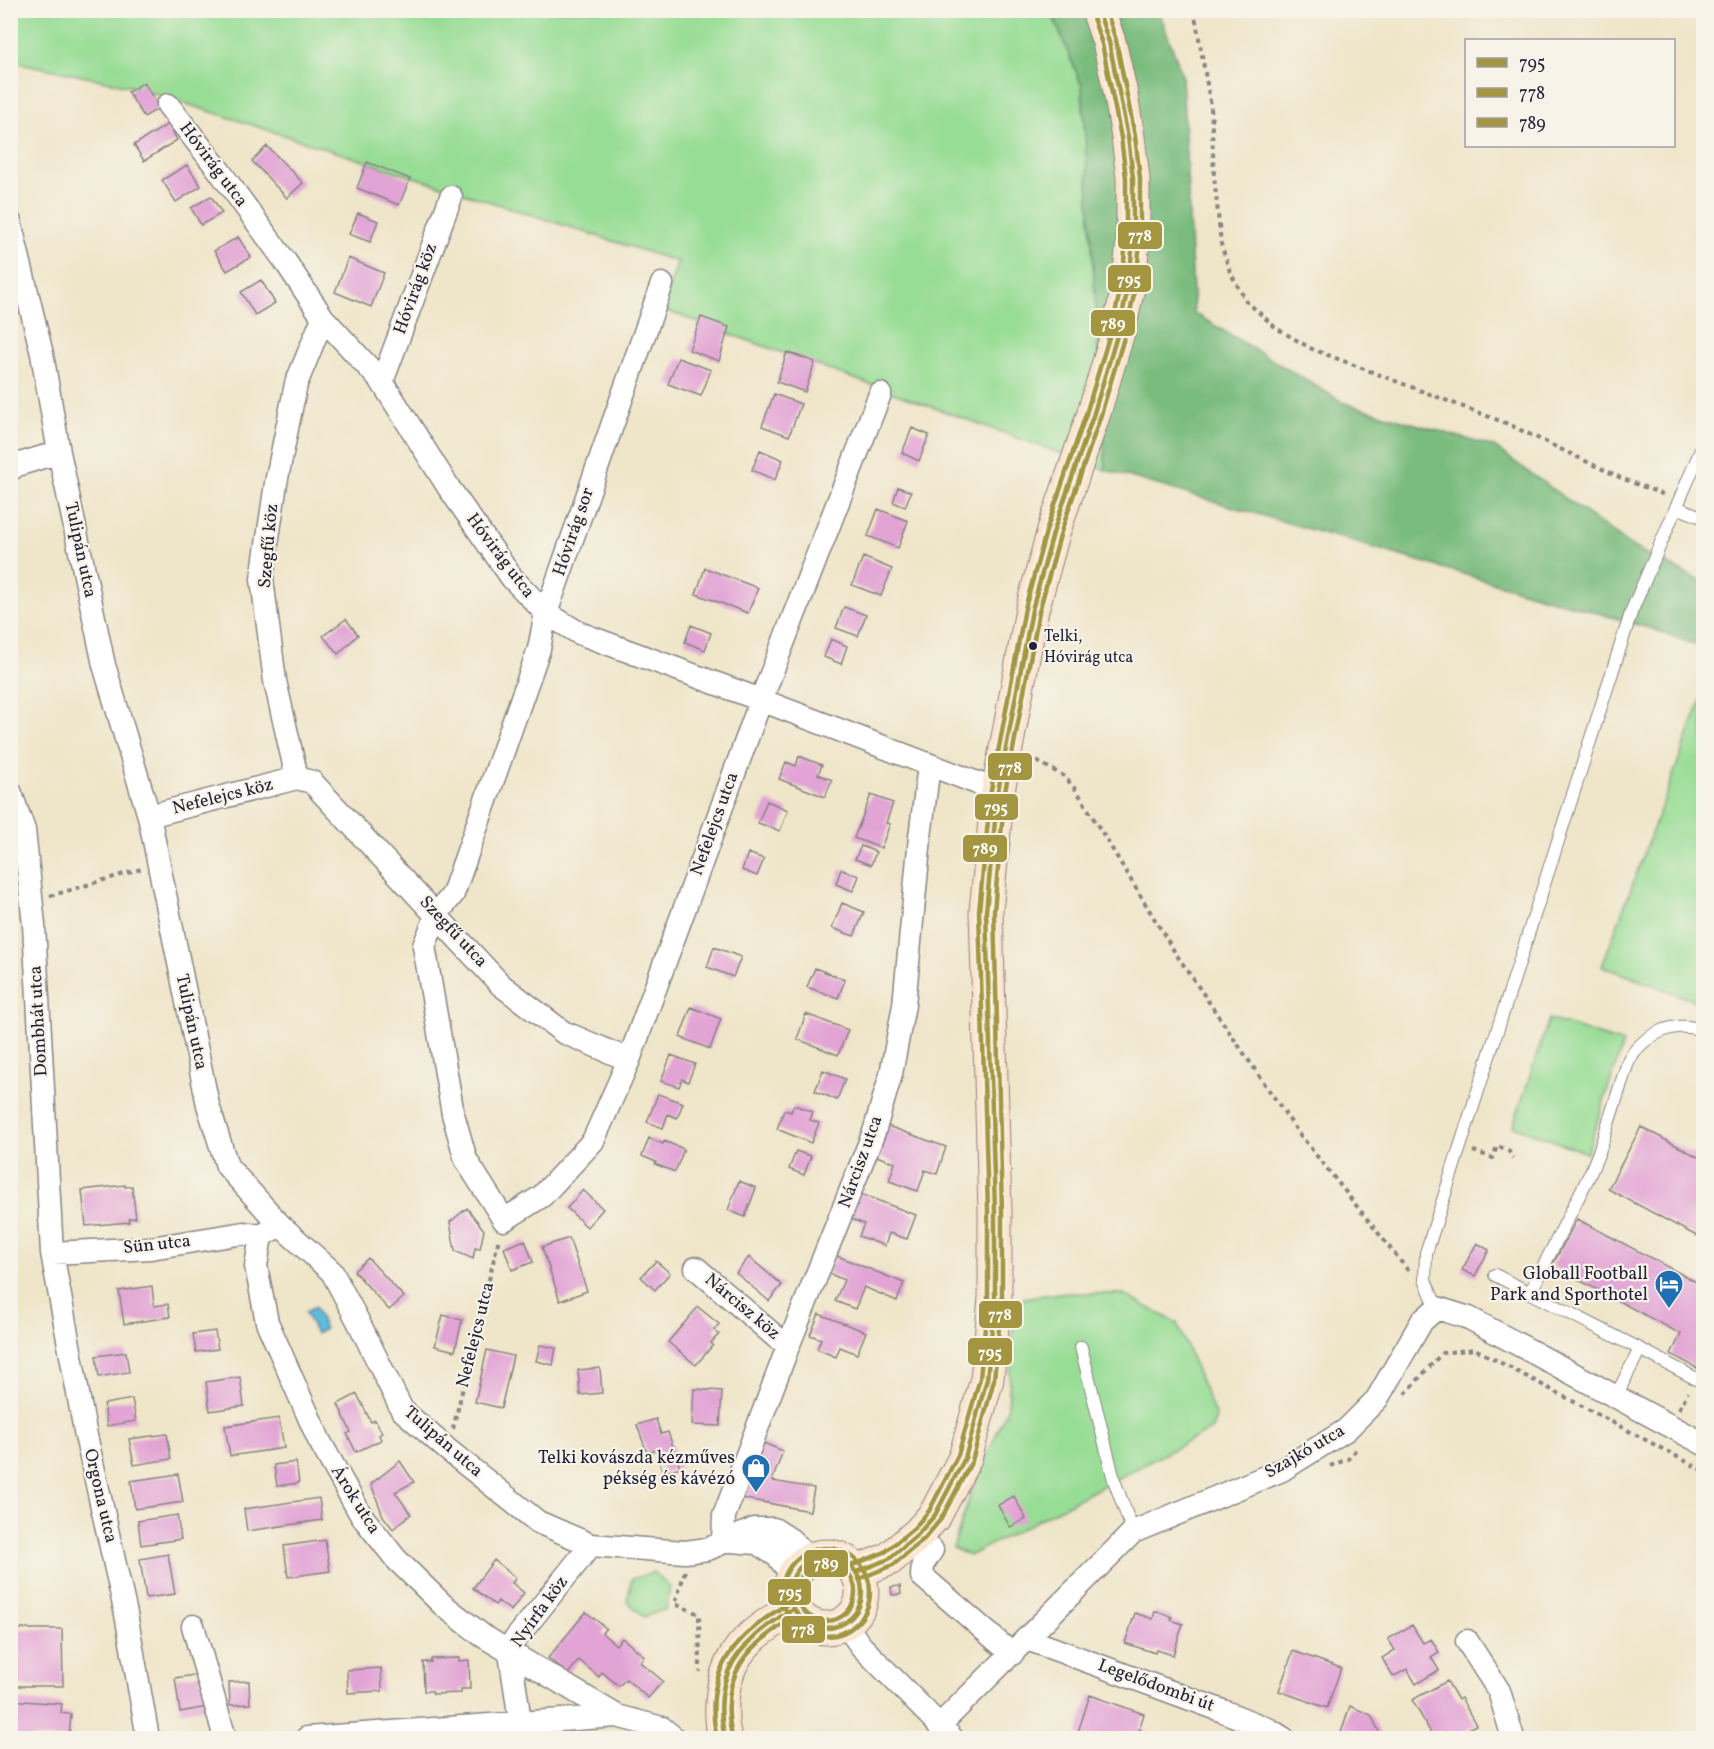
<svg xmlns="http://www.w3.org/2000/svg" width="1714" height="1749" font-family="Vollkorn,serif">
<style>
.green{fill:#98dd95;stroke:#5d8068;stroke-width:1.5}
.forest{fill:#7abc7e;stroke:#4e6f5c;stroke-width:1.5}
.water{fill:#60bcde;stroke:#416f8c;stroke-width:1.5}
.building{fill:#e2a3d5}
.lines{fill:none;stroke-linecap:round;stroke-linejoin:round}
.service-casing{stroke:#888482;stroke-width:14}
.minor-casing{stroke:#888482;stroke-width:25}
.secondary-casing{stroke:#888482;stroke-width:35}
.path{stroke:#888482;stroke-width:4;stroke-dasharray:4.5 4.5;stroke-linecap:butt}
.service{stroke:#fff;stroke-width:12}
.minor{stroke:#fff;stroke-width:22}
.secondary{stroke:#fce5cf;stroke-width:33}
.bus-1-casing{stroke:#f7f3e8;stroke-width:9}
.bus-2-casing{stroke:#f7f3e8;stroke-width:9}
.bus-3-casing{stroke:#f7f3e8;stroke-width:9}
.bus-1{stroke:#a49540;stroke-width:4.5}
.bus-2{stroke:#a49540;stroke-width:4.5}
.bus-3{stroke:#a49540;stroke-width:4.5}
.bus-dot{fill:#22223b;stroke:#f7f3e8;stroke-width:2}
.labels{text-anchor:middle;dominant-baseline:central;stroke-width:4.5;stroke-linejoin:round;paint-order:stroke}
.bus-label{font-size:16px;fill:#22223b;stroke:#f7f3e8;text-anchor:start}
.street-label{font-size:18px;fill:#22223b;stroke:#f7f3e8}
.poi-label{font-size:18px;fill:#22223b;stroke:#f7f3e8;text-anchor:end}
.line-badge{stroke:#f7f3e8;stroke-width:2}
.badge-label{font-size:16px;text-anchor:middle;font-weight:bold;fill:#fff}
</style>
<rect width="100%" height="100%" fill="#f7f3e8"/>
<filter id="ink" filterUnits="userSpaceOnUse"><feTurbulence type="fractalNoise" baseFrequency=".0167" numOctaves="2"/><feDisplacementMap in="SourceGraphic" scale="12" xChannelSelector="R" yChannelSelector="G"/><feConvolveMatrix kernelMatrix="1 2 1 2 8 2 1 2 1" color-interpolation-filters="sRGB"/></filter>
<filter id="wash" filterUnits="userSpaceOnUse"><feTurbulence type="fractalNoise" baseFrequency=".008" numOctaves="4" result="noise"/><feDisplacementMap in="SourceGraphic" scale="24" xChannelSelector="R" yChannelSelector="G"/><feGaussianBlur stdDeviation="1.35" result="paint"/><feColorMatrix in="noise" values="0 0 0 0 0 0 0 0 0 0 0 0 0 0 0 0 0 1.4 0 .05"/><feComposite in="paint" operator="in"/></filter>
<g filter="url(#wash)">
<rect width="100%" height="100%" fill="#efe5c9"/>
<!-- green -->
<path class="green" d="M 11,10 L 1051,11 L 1082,86 L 1106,470 L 661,309 L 678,262 L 134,87 L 11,61 Z
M 1703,695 L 1703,1004 L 1602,966 Z
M 1549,1019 L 1623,1043 L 1587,1153 L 1513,1126 Z
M 1060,1293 L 1123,1294 L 1177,1323 L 1216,1417 L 1212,1429 L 969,1556 L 953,1548 L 973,1487 L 1008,1407 L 1013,1329 L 1024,1298 Z
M 653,1572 L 670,1587 L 666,1609 L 644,1617 L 627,1601 L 632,1579 Z"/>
<!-- forest -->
<path class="forest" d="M 1051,11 L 1159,11 L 1182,75 L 1194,313 L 1344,403 L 1494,447 L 1633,547 L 1703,582 L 1703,648 L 1656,630 L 1106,470 L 1082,86 Z"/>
<!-- water -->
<path class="water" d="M 315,1307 L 325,1329 L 316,1334 L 305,1312 Z"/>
<g id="blocks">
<!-- building -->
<path class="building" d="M 144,82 L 159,108 L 144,117 L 128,92 Z
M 168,124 L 177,140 L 144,161 L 134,145 Z
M 267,146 L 303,183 L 287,198 L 252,161 Z
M 367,162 L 410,179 L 399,205 L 357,188 Z
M 187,165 L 201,186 L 176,202 L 162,180 Z
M 211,196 L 222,213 L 201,225 L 191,208 Z
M 358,213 L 378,221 L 370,242 L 349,234 Z
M 238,237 L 251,257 L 227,271 L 214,251 Z
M 348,258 L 384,273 L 371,307 L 335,292 Z
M 261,280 L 275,303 L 255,315 L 241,292 Z
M 701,317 L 729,327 L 719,361 L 689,350 Z
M 787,352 L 815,362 L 805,392 L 777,382 Z
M 678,358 L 711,370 L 701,396 L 668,384 Z
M 774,394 L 801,404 L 789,436 L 762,426 Z
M 912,428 L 929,435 L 919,461 L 902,453 Z
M 760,450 L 783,460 L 775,480 L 752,470 Z
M 898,487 L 911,492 L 905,507 L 893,502 Z
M 878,509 L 908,521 L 898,548 L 868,536 Z
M 863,557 L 892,569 L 881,596 L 852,585 Z
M 705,568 L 758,588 L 748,613 L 696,594 Z
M 844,607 L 866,615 L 858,636 L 836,628 Z
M 346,619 L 358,635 L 338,654 L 323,636 Z
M 691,625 L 711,633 L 705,650 L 685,642 Z
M 831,639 L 847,646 L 841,664 L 824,657 Z
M 799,756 L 822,765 L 818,774 L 832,780 L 825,797 L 779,779 L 786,762 L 796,766 Z
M 871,795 L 893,803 L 886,823 L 890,824 L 881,848 L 854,838 Z
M 767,801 L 788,810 L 780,831 L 758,823 Z
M 861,846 L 876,852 L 871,865 L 855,859 Z
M 748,853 L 764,859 L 757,876 L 742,870 Z
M 841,869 L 859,876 L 853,891 L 836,884 Z
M 842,903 L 864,912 L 854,936 L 832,928 Z
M 714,947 L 741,957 L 733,977 L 707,967 Z
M 815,968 L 845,980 L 838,998 L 807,987 Z
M 691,1007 L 721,1019 L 710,1049 L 680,1037 Z
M 806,1014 L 848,1030 L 838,1055 L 797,1039 Z
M 671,1055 L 695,1064 L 688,1082 L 682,1079 L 679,1087 L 661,1081 Z
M 823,1070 L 845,1079 L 837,1100 L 815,1091 Z
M 658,1094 L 683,1103 L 677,1118 L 668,1114 L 663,1128 L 647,1122 Z
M 794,1105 L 813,1112 L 810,1120 L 819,1123 L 811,1143 L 777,1129 L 784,1110 L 791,1112 Z
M 885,1125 L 946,1147 L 937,1174 L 925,1170 L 918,1191 L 889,1181 L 895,1163 L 874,1155 Z
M 1641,1127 L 1704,1160 L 1704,1240 L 1608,1189 Z
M 649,1138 L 663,1144 L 664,1141 L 684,1149 L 675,1172 L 655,1164 L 656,1162 L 642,1156 Z
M 796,1151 L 811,1156 L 804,1175 L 789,1169 Z
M 739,1181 L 756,1188 L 745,1217 L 728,1210 Z
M 125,1185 L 125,1187 L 132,1186 L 136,1218 L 129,1218 L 129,1222 L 86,1226 L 82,1190 Z
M 583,1190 L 603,1209 L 587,1227 L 567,1208 Z
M 858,1193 L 916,1215 L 907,1239 L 889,1233 L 885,1246 L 859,1236 L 864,1224 L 849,1218 Z
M 467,1208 L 484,1230 L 480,1249 L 475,1248 L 473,1259 L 455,1251 L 450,1222 Z
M 1577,1219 L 1704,1286 L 1704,1372 L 1671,1354 L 1681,1334 L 1552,1266 Z
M 569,1238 L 587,1291 L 560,1301 L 542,1247 Z
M 525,1240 L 533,1262 L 512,1270 L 504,1248 Z
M 1477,1243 L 1489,1250 L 1475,1276 L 1462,1270 Z
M 835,1255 L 904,1283 L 897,1301 L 864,1287 L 855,1309 L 835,1301 L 844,1280 L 828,1273 Z
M 749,1257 L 782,1285 L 769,1301 L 736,1273 Z
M 368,1258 L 404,1297 L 389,1310 L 354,1271 Z
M 656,1261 L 670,1273 L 655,1290 L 641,1277 Z
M 152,1286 L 154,1306 L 168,1304 L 170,1317 L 124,1324 L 119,1291 Z
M 698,1307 L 719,1324 L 714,1330 L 719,1334 L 711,1343 L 713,1345 L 696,1365 L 668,1342 Z
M 819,1314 L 866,1332 L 857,1354 L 840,1347 L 836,1357 L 817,1349 L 821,1339 L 810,1335 Z
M 443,1315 L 462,1320 L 455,1351 L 435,1346 Z
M 215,1331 L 218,1349 L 196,1352 L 193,1334 Z
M 540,1345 L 556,1348 L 553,1365 L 536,1361 Z
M 487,1350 L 513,1356 L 501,1408 L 475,1402 Z
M 126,1352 L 129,1372 L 99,1377 L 96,1356 Z
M 600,1368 L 602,1393 L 580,1395 L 578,1370 Z
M 240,1377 L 244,1406 L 210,1411 L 206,1382 Z
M 694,1389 L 722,1391 L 720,1426 L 692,1425 Z
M 357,1394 L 371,1422 L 375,1420 L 382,1433 L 379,1435 L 381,1440 L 356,1452 L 347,1434 L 351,1432 L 338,1404 Z
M 132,1399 L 136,1421 L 107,1426 L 104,1404 Z
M 279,1418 L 284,1448 L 230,1456 L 225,1426 Z
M 656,1419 L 661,1434 L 668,1432 L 680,1467 L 663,1473 L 656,1450 L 647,1453 L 637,1425 Z
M 167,1434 L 171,1459 L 134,1465 L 129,1439 Z
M 761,1442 L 783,1451 L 772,1481 L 814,1488 L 810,1511 L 741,1498 Z
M 400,1461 L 414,1482 L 395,1492 L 411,1514 L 393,1529 L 383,1516 L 371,1484 Z
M 296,1462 L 299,1483 L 277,1486 L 274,1465 Z
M 178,1474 L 183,1502 L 135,1509 L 131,1481 Z
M 1014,1496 L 1026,1519 L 1010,1527 L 998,1505 Z
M 319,1498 L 322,1520 L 247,1531 L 244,1509 Z
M 177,1515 L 181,1539 L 141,1545 L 138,1521 Z
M 325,1540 L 330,1571 L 288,1577 L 284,1546 Z
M 168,1554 L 175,1594 L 146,1598 L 140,1559 Z
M 494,1560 L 516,1578 L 512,1583 L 524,1593 L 511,1611 L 498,1601 L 495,1605 L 473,1588 Z
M 900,1586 L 901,1594 L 892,1595 L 891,1587 Z
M 1155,1611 L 1172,1617 L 1171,1620 L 1183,1624 L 1173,1655 L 1156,1650 L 1155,1653 L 1125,1643 L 1135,1613 L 1153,1619 Z
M 586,1612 L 606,1628 L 602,1633 L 616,1645 L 622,1638 L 644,1656 L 640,1662 L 663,1681 L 648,1698 L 626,1679 L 619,1686 L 602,1672 L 599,1677 L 579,1660 L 568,1674 L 548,1658 Z
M 1412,1625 L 1423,1643 L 1431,1639 L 1439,1652 L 1431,1657 L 1439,1670 L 1416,1684 L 1407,1669 L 1393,1677 L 1382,1658 L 1395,1650 L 1388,1639 Z
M 10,1629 L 62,1629 L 63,1686 L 10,1686 Z
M 1293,1651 L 1341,1668 L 1327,1708 L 1279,1691 Z
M 459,1658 L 459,1661 L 469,1660 L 470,1689 L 461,1689 L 461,1693 L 433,1694 L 432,1691 L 424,1691 L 423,1662 L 431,1662 L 431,1659 Z
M 381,1668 L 382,1691 L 348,1693 L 347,1670 Z
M 201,1674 L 207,1707 L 180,1712 L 175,1678 Z
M 249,1681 L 250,1704 L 230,1705 L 229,1682 Z
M 1447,1681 L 1458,1700 L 1461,1698 L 1476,1725 L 1452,1738 L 1434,1738 L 1412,1700 Z
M 1090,1695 L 1144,1714 L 1139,1730 L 1149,1733 L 1147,1738 L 1086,1738 L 1077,1735 Z
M 10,1700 L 62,1704 L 61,1713 L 71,1714 L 69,1738 L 10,1738 Z
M 1350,1706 L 1371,1715 L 1382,1738 L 1339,1738 Z
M 821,1734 L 822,1738 L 807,1738 Z"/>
</g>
</g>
<g filter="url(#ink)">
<use href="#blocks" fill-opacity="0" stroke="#888482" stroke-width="1.5"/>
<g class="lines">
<!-- service casing -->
<g class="service-casing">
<path id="service" d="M 1676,507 L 1704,518
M 1495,1275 L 1640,1349 L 1616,1396
M 1530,1293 L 1589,1176 L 1599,1152 L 1629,1059 C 1645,1034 1674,1019 1704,1031
M 1437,1308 L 1425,1280 L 1426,1253 L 1632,610 L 1704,443
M 1081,1347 L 1114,1480 L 1133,1532
M 1640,1349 L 1704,1383"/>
</g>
<!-- minor casing -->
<g class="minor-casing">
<path id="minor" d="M 168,105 L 218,169 L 285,261 L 323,318 L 382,382 L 449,488 L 512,578 L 546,613 L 579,633 L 761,700 L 998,791
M 10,222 L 42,354 L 59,452 L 104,665 L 149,816 L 208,1105 L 227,1166 L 280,1225 L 332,1272 L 357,1319 L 402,1410 L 448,1450 L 538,1522 L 591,1545 L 685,1552 L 708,1549 L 754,1529 L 774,1529 L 791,1540 L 810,1559
M 662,284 L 546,613 L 539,649 L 453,894 L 437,914 L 424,946 L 453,1114 L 466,1160 L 504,1220 L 542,1196 L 593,1141 L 629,1060 L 761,700 L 880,394
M 382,382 L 451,197
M 10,470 L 17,465 L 59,452
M 297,778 L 275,681 L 262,579 L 276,483 L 296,384 L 323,318
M 10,791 L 24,830 L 34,925 L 52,1253 L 85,1431 L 126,1614 L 148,1738
M 149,816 L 297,778 L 312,782 L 501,985 L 563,1032 L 629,1060
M 280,1225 L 261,1236 L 256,1266 L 267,1322 L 319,1440 L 361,1515 L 396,1559 L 443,1605 L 483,1636 L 617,1716
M 52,1253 L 151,1248 L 244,1233 L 261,1236
M 696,1268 L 777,1338 L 789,1344
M 723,1541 L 724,1516 L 789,1344 L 874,1132 L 891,1074 L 904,1005 L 920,837 L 929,765
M 731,1541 L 757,1543 L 777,1556 L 793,1576
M 932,1550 L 923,1564 L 922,1576 L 1012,1654
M 845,1624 L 861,1646 L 952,1738
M 193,1626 L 225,1738
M 1027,1639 L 1223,1711 L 1270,1730 L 1283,1738
M 1467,1641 L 1499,1691 L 1513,1738
M 520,1721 L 510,1653 L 513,1642 L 591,1545
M 939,1726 L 1133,1532 L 1282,1470 L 1346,1430 L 1377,1399 L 1422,1321 L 1437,1308 L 1469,1318 L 1704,1444
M 307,1738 L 617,1716 L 662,1728 L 674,1738"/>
</g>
<!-- secondary casing -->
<g class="secondary-casing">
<path id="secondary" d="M790 1592a36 36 0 1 1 72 0a36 36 0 1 1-72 0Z
M 856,1572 L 889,1559 L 919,1533 L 935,1515 L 965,1458 L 987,1379 L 995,1298 L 995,1211 L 986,911 L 998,791 L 1032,610 L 1054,530 L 1093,416 L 1119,329 L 1129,283 L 1133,240 L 1133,178 L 1128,137 L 1120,90 L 1109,42 L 1098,10
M 725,1738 C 721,1723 721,1708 723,1692 C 729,1648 757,1630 793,1609"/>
</g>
<!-- path -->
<path class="path" d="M 1194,10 L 1211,107 L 1214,175 L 1221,244 L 1230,272 L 1246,301 L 1276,328 L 1312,349 L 1508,424 L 1621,478 L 1667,496
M 1029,757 L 1064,776 L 1077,791 L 1174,951 L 1297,1131 L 1410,1273
M 50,896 L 141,869
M 1473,1151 L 1493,1158 L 1497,1146 L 1508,1150 L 1513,1158
M 1405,1394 L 1442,1353 L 1475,1349 L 1704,1471
M 1679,1409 L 1688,1392
M 453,1429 L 499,1238
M 1330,1466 L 1348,1459 L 1356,1449
M 685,1571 L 675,1604 L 699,1614 L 700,1672"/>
<!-- service -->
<use href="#service" class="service"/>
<!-- minor -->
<use href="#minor" class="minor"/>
<!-- secondary -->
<use href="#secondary" class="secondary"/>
<!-- bus-1 casing -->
<g class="bus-1-casing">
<path id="bus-1" d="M790 1592a36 36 0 1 1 72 0a36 36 0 1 1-72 0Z
M 856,1572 L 889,1559 L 919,1533 L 935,1515 L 965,1458 L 987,1379 L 995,1298 L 995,1211 L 986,911 L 998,791 L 1032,610 L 1054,530 L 1093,416 L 1119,329 L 1129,283 L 1133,240 L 1133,178 L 1128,137 L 1109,42 L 1098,10
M 725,1738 C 710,1673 741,1640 793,1609"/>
</g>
<!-- bus-2 casing -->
<g class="bus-2-casing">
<path id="bus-2" d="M782 1592a44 44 0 1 1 88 0a44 44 0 1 1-88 0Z
M 859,1579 L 893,1565 L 924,1539 L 941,1519 L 972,1461 L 994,1380 L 1002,1298 L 1002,1211 L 994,911 L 1005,792 L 1039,612 L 1061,532 L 1100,418 L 1126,331 L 1136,285 L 1140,241 L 1140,178 L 1135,136 L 1116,40 L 1106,10
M 732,1736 C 718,1674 748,1645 797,1615"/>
</g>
<!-- bus-3 casing -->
<g class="bus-3-casing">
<path id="bus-3" d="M797 1592a29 29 0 1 1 58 0a29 29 0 1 1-58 0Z
M 853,1565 L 885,1552 L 914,1528 L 929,1511 L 958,1455 L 980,1378 L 988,1298 L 988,1211 L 979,911 L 991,790 L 1025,608 L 1047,528 L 1086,414 L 1112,327 L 1122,282 L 1126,240 L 1126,178 L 1121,138 L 1102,44 L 1091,12
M 717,1738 C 702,1671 735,1635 789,1603"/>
</g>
<!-- bus-1 -->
<use href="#bus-1" class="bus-1"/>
<!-- bus-2 -->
<use href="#bus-2" class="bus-2"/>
<!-- bus-3 -->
<use href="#bus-3" class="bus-3"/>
</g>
</g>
<!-- icons -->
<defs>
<g id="hotel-pin" transform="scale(1.5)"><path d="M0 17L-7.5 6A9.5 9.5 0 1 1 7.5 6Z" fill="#1f6fb2" stroke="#f7f3e8"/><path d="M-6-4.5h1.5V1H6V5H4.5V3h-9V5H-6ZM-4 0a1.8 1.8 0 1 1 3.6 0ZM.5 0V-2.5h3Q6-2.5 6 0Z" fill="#fff"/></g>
<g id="shop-pin" transform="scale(1.5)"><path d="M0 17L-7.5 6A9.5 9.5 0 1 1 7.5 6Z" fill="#1f6fb2" stroke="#f7f3e8"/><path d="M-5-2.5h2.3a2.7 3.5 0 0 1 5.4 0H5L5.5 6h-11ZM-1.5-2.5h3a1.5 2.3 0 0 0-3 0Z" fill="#fff"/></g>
</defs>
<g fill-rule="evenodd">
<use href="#hotel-pin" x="1669" y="1284"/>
<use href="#shop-pin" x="756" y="1468"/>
</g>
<!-- markers -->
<circle class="bus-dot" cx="1033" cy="646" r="5"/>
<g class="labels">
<!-- bus labels -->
<g class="bus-label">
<text x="1044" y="637">Telki,<tspan x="1044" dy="21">Hóvirág utca</tspan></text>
</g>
<!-- street labels -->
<g class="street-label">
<text transform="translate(213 165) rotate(53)">Hóvirág utca</text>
<text transform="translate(416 289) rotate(-70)">Hóvirág köz</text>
<text transform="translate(574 532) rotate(-71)">Hóvirág sor</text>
<text transform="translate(269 546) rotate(-85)">Szegfű köz</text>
<text transform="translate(80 550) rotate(78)">Tulipán utca</text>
<text transform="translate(500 556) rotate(53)">Hóvirág utca</text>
<text transform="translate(223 797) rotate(-14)">Nefelejcs köz</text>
<text transform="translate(715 824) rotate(-70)">Nefelejcs utca</text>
<text transform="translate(453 932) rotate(47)">Szegfű utca</text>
<text transform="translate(39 1021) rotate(-93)">Dombhát utca</text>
<text transform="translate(191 1022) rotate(78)">Tulipán utca</text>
<text transform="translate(861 1162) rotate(-70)">Nárcisz utca</text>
<text transform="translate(157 1245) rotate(-6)">Sün utca</text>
<text transform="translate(742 1307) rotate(40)">Nárcisz köz</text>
<text transform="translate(476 1335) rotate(-76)">Nefelejcs utca</text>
<text transform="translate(443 1442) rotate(41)">Tulipán utca</text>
<text transform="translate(1305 1452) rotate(-30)">Szajkó utca</text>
<text transform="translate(100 1496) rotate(77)">Orgona utca</text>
<text transform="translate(355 1500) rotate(58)">Árok utca</text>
<text transform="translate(540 1612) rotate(-54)">Nyírfa köz</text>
<text transform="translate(1156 1686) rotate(20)">Legelődombi út</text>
</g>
<!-- poi labels -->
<g class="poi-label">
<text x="1648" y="1274">Globall Football<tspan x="1648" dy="21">Park and Sporthotel</tspan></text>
<text x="735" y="1458">Telki kovászda kézműves<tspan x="735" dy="21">pékség és kávézó</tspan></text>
</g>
</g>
<g class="line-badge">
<rect x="1117" y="221" width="46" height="29" rx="6" fill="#a49540"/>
<rect x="1107" y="264" width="45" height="29" rx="6" fill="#a49540"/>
<rect x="1090" y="309" width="46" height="28" rx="6" fill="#a49540"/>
<rect x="987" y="752" width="46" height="29" rx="6" fill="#a49540"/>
<rect x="974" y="793" width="45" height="28" rx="6" fill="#a49540"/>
<rect x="962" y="834" width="46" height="29" rx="6" fill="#a49540"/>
<rect x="978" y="1300" width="45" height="29" rx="6" fill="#a49540"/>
<rect x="967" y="1337" width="46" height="29" rx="6" fill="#a49540"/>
<rect x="803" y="1549" width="46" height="29" rx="6" fill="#a49540"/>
<rect x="767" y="1578" width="45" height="28" rx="6" fill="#a49540"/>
<rect x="781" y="1615" width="45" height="29" rx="6" fill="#a49540"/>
</g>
<g class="badge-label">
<text x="1140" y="241">778</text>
<text x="1129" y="285">795</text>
<text x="1113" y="329">789</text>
<text x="1010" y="773">778</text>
<text x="996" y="813">795</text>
<text x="985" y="854">789</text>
<text x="1000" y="1320">778</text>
<text x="990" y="1358">795</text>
<text x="826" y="1569">789</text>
<text x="790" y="1598">795</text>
<text x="803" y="1635">778</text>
</g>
<!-- margin -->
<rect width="1714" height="1749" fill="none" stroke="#f7f3e8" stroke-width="36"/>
<!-- legend -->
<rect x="1465" y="39" width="210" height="108" fill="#f7f3e8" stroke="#a29fa3" stroke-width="1.5"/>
<rect x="1477" y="58" width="30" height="9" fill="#a49540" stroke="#a29fa3" stroke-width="1.5"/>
<text x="1519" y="69" font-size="18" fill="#22223b">795</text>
<rect x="1477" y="88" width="30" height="9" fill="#a49540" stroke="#a29fa3" stroke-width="1.5"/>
<text x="1519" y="99" font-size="18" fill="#22223b">778</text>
<rect x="1477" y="118" width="30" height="9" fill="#a49540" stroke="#a29fa3" stroke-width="1.5"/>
<text x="1519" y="129" font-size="18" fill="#22223b">789</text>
</svg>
